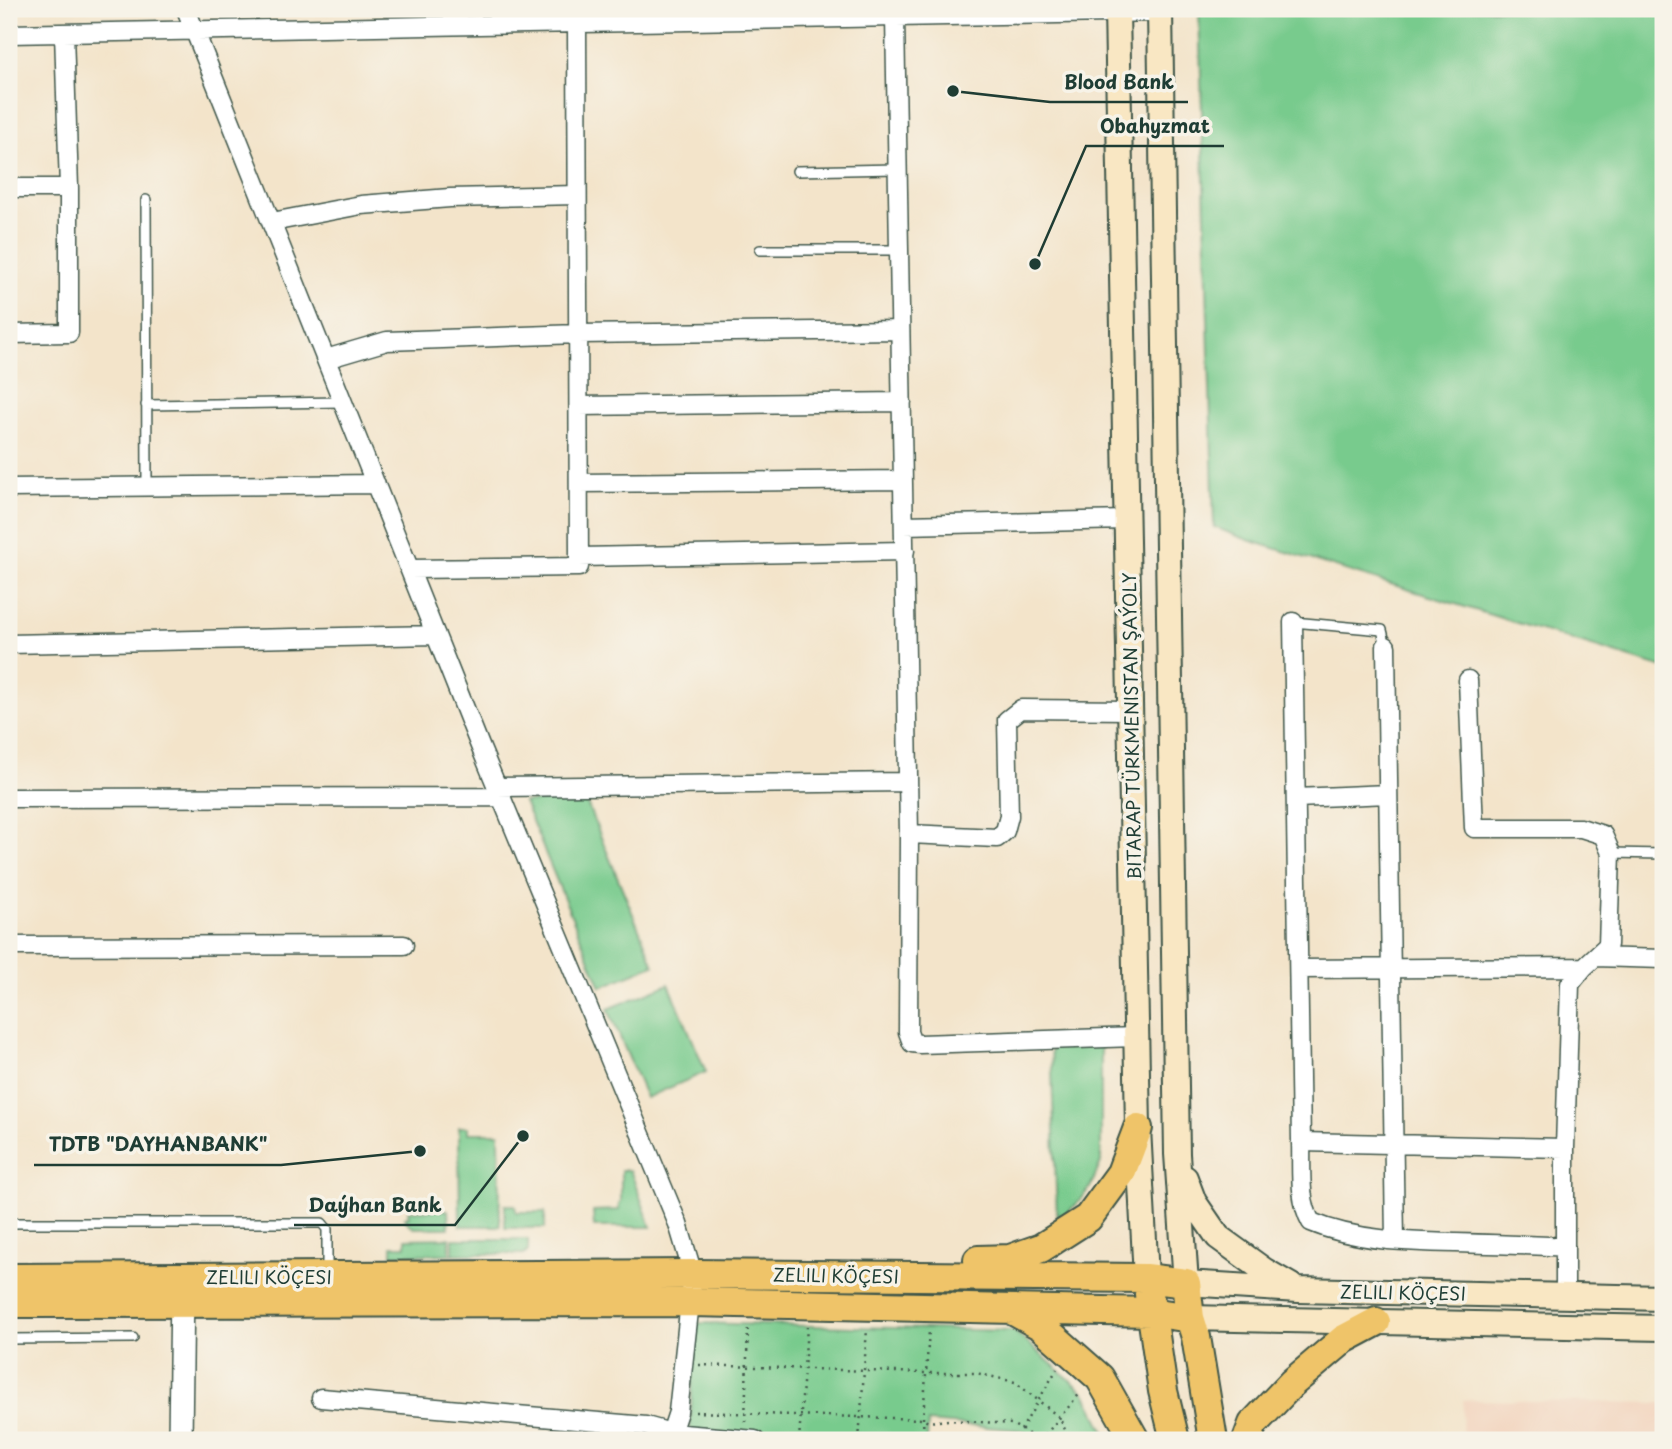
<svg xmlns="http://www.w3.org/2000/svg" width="1672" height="1449" font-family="'Playpen Sans',sans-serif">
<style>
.built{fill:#f2d4be}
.green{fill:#78cb8d;stroke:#4c8460;stroke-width:2}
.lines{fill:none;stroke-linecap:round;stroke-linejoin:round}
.service-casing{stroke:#3f564a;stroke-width:12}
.minor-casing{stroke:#3f564a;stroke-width:21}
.tertiary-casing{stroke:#3f564a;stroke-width:26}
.secondary-casing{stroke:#3f564a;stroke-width:28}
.primary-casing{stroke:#3f564a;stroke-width:32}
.path{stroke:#3f564a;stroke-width:2.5;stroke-dasharray:2 5;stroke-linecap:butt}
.service{stroke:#fff;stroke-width:9}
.minor{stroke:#fff;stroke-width:18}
.tertiary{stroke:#fff;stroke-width:23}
.secondary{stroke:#f9e7c3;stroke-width:24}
.primary{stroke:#efc469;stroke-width:28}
.labels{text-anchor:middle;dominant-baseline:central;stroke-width:7;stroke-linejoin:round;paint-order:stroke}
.street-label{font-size:18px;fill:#1f3d34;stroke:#f7f3e8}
.leader{fill:none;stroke:#1f3d34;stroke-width:2.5}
.callout-dot{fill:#1f3d34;stroke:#f7f3e8;stroke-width:2.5}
.callout-label{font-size:19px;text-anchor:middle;font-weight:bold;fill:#1f3d34;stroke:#f7f3e8;stroke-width:7;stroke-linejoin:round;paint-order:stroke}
</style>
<rect width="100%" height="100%" fill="#f7f3e8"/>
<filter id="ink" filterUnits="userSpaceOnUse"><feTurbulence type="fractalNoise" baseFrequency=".0143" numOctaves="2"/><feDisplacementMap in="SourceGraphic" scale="14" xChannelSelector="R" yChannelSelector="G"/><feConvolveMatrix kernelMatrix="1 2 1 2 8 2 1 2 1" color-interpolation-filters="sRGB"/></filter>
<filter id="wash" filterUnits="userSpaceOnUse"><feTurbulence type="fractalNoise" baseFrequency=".00686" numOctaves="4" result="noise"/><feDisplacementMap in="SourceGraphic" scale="28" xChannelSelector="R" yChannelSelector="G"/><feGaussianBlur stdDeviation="1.57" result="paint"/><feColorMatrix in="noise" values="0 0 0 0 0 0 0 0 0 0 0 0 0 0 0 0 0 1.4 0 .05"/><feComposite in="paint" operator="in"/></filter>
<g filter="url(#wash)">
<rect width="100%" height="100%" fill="#f3e4ca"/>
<!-- built -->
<path class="built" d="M 1463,1400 L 1663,1403 L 1663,1440 L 1462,1440 Z"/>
<!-- green -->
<path class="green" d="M 1199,9 L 1663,9 L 1663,668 L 1248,540 L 1214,527 Z
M 585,799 L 654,965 L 601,987 L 524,802 Z
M 669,984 L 706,1072 L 646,1098 L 608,1009 Z
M 1051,1042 L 1101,1042 L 1101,1162 L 1091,1186 L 1077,1204 L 1065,1214 L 1057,1218 Z
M 459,1127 L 468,1127 L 468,1133 L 499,1133 L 500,1226 L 460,1226 Z
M 621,1170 L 630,1170 L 651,1227 L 594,1227 L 593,1211 L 619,1210 L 619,1204 L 621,1201 Z
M 505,1205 L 515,1205 L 516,1212 L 545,1212 L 545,1228 L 505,1228 Z
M 448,1210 L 449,1228 L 414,1228 L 407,1222 L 405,1217 L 409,1216 L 408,1211 Z
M 450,1238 L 450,1254 L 392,1255 L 392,1246 L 406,1246 L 406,1239 Z
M 453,1239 L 528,1239 L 528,1251 L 525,1254 L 453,1254 Z
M 695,1323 L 1014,1331 L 1085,1393 L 1109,1440 L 1038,1440 L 1021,1430 L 928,1422 L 927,1440 L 757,1440 L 690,1437 Z"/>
</g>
<g filter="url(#ink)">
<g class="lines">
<!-- service casing -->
<g class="service-casing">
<path id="service" d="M 797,171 L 897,169
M 146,200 L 147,486
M 760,250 L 899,250
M 146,405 L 343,402
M 1293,622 L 1382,630 L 1386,646
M 1611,853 L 1663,854
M 9,1223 L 322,1223 L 327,1229 L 327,1273
M 9,1339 L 133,1338"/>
</g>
<!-- minor casing -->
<g class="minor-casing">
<path id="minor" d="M 186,9 L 480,746 L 678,1224 L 693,1274 L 678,1412 L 671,1433 L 672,1440
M 895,17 L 909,834 L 908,1032 L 912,1043 L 920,1044 L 1136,1037
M 9,34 L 1160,12
M 9,188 L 69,188
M 272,222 L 361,205 L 450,198 L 577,195
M 9,334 L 69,333 L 69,188 L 64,33
M 326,359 L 387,341 L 578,334 L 900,330
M 579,406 L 902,402
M 579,483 L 903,480
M 9,488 L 376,484
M 904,525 L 1127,520
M 579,557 L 905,551
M 410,569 L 579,567 L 577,23
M 1293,622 L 1301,1142 C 1302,1168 1298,1199 1311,1222 C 1356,1241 1408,1242 1456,1243 C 1493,1244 1529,1245 1565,1247
M 9,644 L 436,635
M 1386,646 L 1395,1240
M 1468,680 L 1474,828 L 1581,828 L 1603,835 L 1611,853 L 1608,945 L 1584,967 L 1570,984 L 1565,1148 L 1565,1295
M 497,787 L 908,782
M 9,798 L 501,797
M 1297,798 L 1388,794
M 909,834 L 997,838 L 1005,831 L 1009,816 L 1007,720 L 1021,709 L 1130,710
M 9,946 L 404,945
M 1595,957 L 1663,959
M 1299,969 L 1584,967
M 1301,1142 L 1565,1148
M 321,1398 L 646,1426 L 671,1433 L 755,1440"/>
</g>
<!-- tertiary casing -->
<g class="tertiary-casing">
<path id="tertiary" d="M 180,1440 L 182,1286"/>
</g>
<!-- secondary casing -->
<g class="secondary-casing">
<path id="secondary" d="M 1117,9 L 1138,1128 L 1146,1278
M 1160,9 L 1177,1154 L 1186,1283 L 1298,1290 L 1663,1298
M 1185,1178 L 1194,1202 L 1218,1237 L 1265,1271 L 1291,1286
M 1190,1318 L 1663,1328"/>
</g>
<!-- primary casing -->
<g class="primary-casing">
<path id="primary" d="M 978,1260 L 1010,1259 L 1041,1248 L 1088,1218 L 1121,1173 L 1138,1128
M 9,1278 L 693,1274 L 1146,1278 L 1186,1283 L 1190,1318 L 1196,1337 L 1213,1440
M 1149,1294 L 1163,1391 L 1175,1440
M 9,1303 L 691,1302 L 1151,1312 L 1190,1318
M 1012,1310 L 1041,1326 L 1100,1378 L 1135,1440
M 1247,1440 L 1253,1424 L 1292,1383 L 1344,1339 L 1376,1322"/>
</g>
<!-- path -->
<path class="path" d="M 699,1365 L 926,1373 L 976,1373 L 1015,1382 L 1059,1417 L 1070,1440
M 695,1412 L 923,1419 L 928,1422 L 949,1420 L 1012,1424 L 1038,1440
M 745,1422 L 748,1324
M 1021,1430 L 1057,1369
M 799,1440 L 807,1327
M 859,1440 L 867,1329
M 924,1440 L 923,1419 L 929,1330
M 1041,1440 L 1081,1392"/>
<!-- service -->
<use href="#service" class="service"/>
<!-- minor -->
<use href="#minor" class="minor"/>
<!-- tertiary -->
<use href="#tertiary" class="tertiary"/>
<!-- secondary -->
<use href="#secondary" class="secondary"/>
<!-- primary -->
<use href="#primary" class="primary"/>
</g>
</g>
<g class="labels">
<!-- street labels -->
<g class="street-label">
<text transform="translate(1131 726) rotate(-91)">BITARAP TÜRKMENISTAN ŞAÝOLY</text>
<text transform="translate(836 1275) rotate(1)">ZELILI KÖÇESI</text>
<text x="269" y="1276">ZELILI KÖÇESI</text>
<text transform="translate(1403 1292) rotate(1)">ZELILI KÖÇESI</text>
</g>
</g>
<!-- callouts -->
<path class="leader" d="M953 91L1050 102H1188M1035 264L1086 146H1224M420 1151L281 1165H34M523 1136L455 1225H294"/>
<g class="callout-dot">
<circle cx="953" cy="91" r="7"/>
<circle cx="1035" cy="264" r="7"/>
<circle cx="420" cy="1151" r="7"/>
<circle cx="523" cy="1136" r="7"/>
</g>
<g class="callout-label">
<text x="1119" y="89">Blood Bank</text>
<text x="1155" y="133">Obahyzmat</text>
<text x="158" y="1151">TDTB "DAYHANBANK"</text>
<text x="375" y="1212">Daýhan Bank</text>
</g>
<!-- margin -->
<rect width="1672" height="1449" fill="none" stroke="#f7f3e8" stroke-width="35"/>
</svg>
